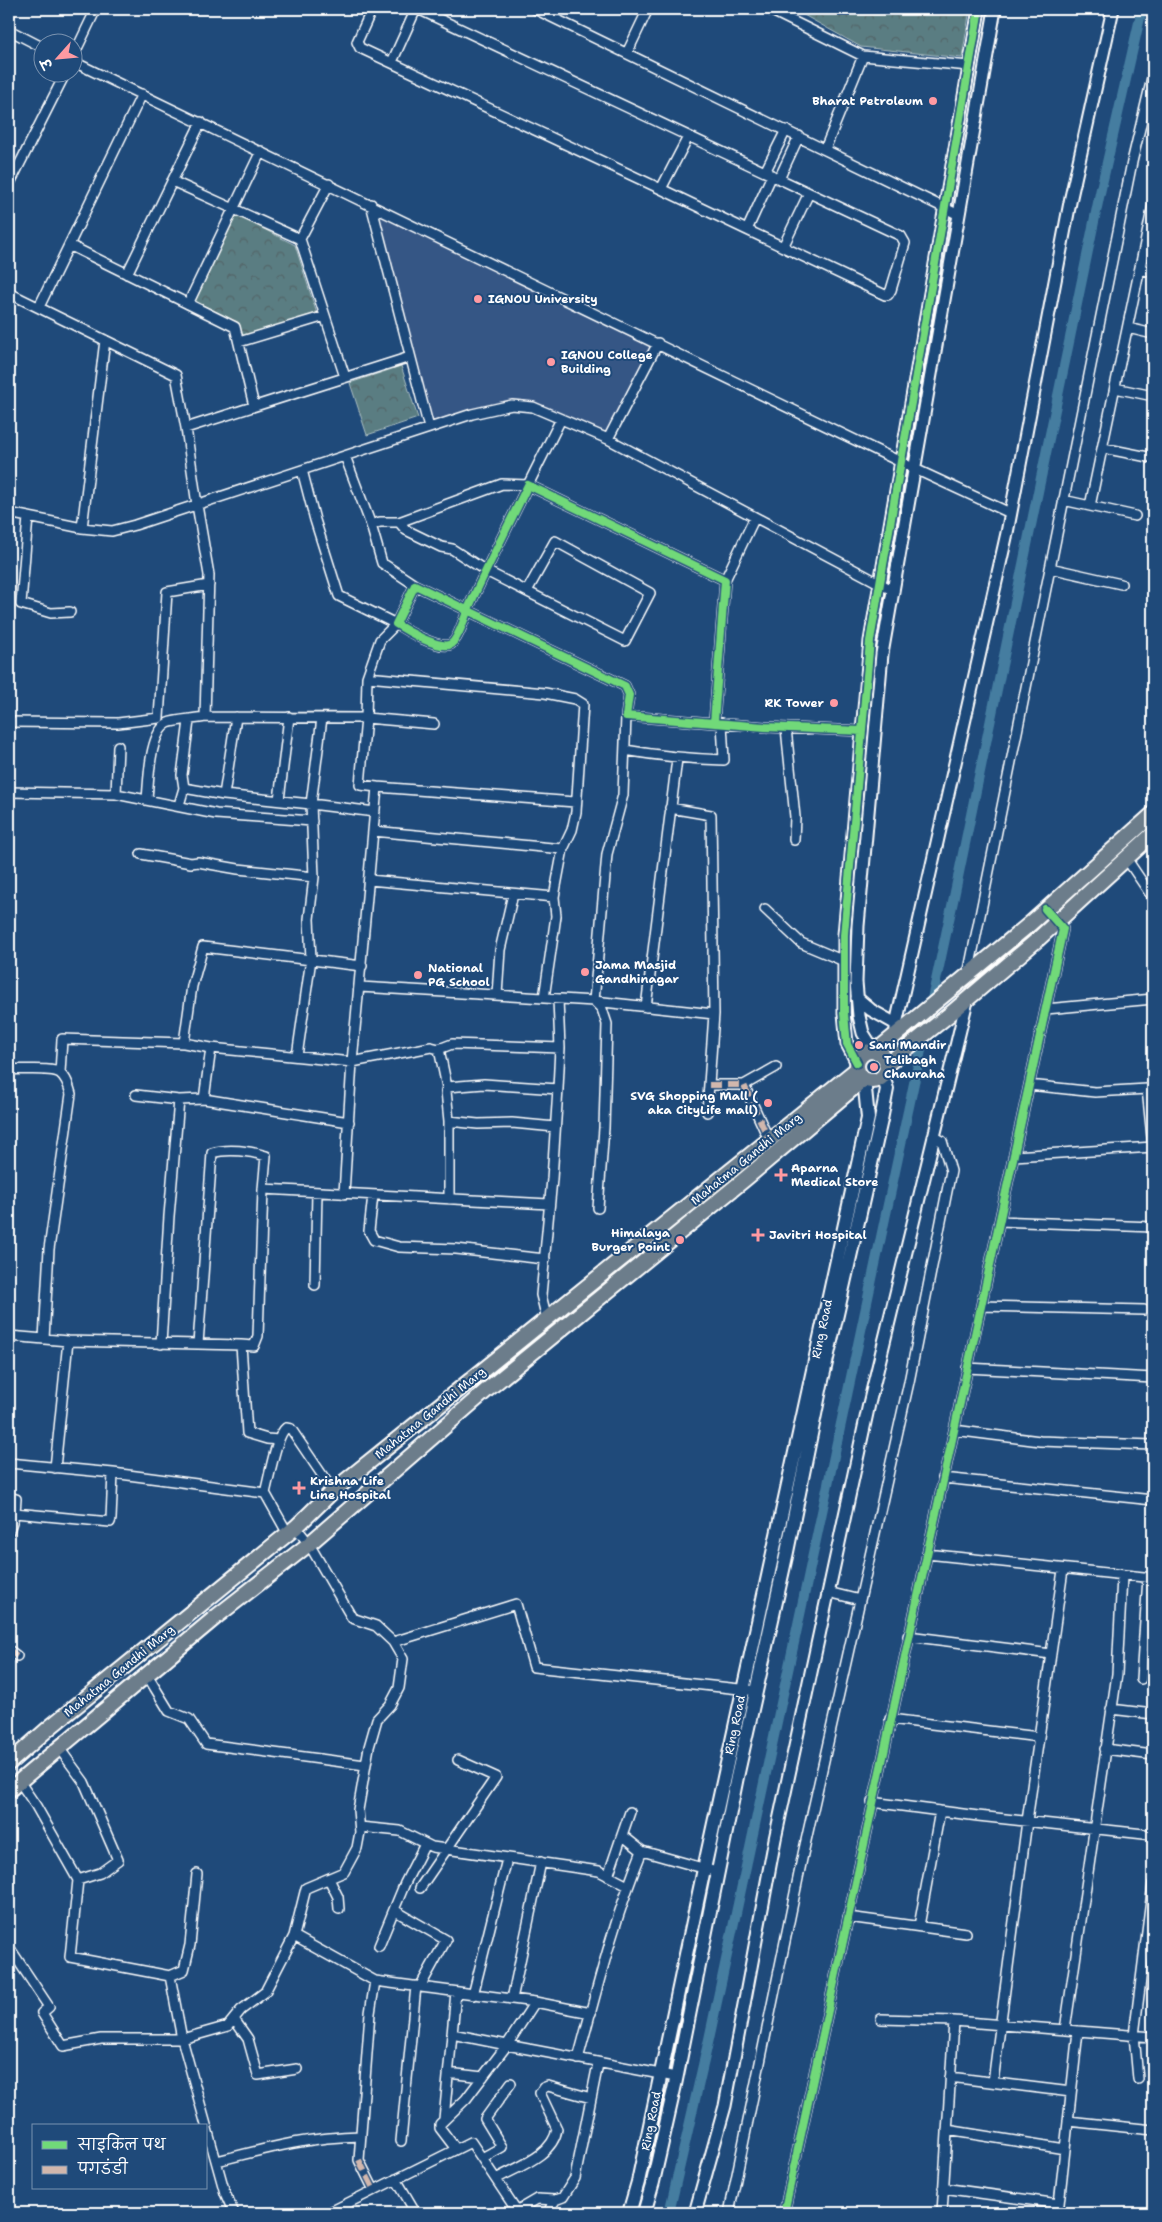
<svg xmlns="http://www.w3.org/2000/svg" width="1162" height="2222" font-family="'Shantell Sans','Playpen Sans Deva',sans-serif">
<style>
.built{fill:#355785}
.park{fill:url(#park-crowns);stroke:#acbec0}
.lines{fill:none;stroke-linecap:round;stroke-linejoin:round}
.canal{stroke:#457da0;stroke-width:10}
.minor-casing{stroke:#fff;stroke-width:12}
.tertiary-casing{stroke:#fff;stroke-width:15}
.secondary-casing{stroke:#fff;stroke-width:16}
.primary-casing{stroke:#fff;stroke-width:18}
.minor{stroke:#1f4a7a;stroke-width:9}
.tertiary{stroke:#1f4a7a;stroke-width:11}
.secondary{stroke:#1f4a7a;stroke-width:12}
.primary{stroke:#6c7d8b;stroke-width:14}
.quiet{stroke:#d1b7ad;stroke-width:6;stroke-dasharray:12 6;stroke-linecap:butt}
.cycleway-casing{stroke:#1f4a7a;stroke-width:11}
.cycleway{stroke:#71d979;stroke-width:8}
.poi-dot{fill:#ff9aa2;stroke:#1f4a7a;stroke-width:2}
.labels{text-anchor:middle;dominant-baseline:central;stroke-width:4;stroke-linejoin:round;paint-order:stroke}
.poi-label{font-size:12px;font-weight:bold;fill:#fff;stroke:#1f4a7a;text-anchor:start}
.street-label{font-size:12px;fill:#fff;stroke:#1f4a7a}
</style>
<defs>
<pattern id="park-crowns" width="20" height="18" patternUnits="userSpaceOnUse" patternTransform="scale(1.25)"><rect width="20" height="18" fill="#5a7d82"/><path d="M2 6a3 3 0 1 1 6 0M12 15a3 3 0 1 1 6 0" fill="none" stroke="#536467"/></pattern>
</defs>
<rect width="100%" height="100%" fill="#1f4a7a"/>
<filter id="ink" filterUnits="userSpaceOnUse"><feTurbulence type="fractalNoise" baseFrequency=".02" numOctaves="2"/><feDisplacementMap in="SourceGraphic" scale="10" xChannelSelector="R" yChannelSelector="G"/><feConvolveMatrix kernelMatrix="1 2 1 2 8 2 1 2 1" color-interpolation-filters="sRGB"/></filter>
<g filter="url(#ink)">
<!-- built -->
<path class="built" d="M 371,204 L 655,344 L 607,438 L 512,403 L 429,428 Z"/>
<!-- park -->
<path class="park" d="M 793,9 L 970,9 L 962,58 L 861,47 Z
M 236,215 L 295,245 L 317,314 L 242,338 L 238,324 L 195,301 Z
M 401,366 L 418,418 L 367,435 L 350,383 Z"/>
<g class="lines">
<!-- canal -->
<path class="canal" d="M 669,2213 L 709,2039 L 955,892 L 1100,193 L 1142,9"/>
<!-- minor casing -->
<g class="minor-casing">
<path id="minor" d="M 372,9 L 357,42 L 360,48 L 661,189 L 688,137
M 418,9 L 901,236 L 905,243 L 891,290 L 888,295 L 885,295 L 747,230
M 535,9 L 959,215
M 768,9 L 863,56 L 969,66
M 9,30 L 42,47
M 627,53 L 648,9
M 72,59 L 96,9
M 72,61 L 915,469 L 1010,513
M 392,62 L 416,9
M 825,149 L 863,56
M 765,172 L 786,130
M 779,179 L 799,136
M 172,181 L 300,239 L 345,377
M 9,185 L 66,72
M 661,189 L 747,230 L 772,175
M 371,204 L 429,428
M 300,239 L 329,184
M 69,245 L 235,327 L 254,406
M 783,247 L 809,193
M 1140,269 L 1153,272
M 127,274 L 201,122
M 9,293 L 176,375 L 186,428 L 197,505 L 209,575 L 205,717 L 366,718 L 367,677 L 380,640 L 396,624 L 339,596 L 315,520 L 302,470
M 188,304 L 261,151
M 39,307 L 142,94
M 1128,328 L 1153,334
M 239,342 L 325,316
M 1115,388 L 1153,396
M 186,428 L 410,357
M 608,439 L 658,343
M 1103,448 L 1148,457
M 345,456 L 371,525 L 382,563 L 415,585
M 1063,500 L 1135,516
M 1090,506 L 1153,205
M 9,513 L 82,528 L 112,531 L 135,525 L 472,414 L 512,405 L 533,407 L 608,439 L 894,591
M 28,517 L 21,604 L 51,613 L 70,612
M 399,522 L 406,530 L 441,547 L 452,549 L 486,571 L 625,641 L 650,593 L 555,541 L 527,591
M 371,525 L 380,522 L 399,522 L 502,484 L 528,485 L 561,419
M 82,528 L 105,340
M 1050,568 L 1121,584
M 725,580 L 755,517
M 367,677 L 545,693 L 575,699 L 583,704 L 576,812 L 572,830 L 563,849 L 554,897 L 556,916 L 544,998
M 322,718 L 311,804 L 375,812
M 9,722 L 118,723 L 159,718 L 167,592 L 209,585
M 714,722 L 725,580 L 528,485 C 508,526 487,567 468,609 C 465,617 457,643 449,645 C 436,648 407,631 396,624 L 415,585 C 485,618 555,652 625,686 L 629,695 L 626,716 L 765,727 L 862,731
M 786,728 L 795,817 L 794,840
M 118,746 L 116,794 L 216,814 L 312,821
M 625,750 C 659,756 689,759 724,760 L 722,723
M 377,787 L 575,802
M 184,788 L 224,795 L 311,804 L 314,877 L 309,919 L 311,959 L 297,1056
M 9,792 L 116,794
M 224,795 L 236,717
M 147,799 C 149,780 149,733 168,723 C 174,720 195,719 205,717
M 279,800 L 289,717
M 179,805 L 184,788 L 182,775 L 189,721
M 670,808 L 711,815 L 714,1014 L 707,1112
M 373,831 L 563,849
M 141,854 L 191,863 L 198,862 L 238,869 L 314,877
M 1126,858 L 1153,898
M 369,880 L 554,897
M 765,909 L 801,943 L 844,961
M 968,975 L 1132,162 L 1153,74
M 360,987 L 594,1001 L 714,1014
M 497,995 L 500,950 L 513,894
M 646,1007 L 677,759
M 1046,1009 L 1153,999
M 184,1043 L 192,986 L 203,947 L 362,966
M 439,1049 L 447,1087 L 446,1091 L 449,1121 L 449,1199
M 9,1069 C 21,1071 50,1067 60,1073 C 67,1078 69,1087 71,1094 L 49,1249 L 44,1339
M 60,1073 L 62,1039 L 184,1043 L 211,1048 L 352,1062 L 431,1047 L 439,1049 L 452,1044 L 560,1048
M 709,1085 L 744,1085 L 769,1140
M 744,1085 L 776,1067
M 447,1087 L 484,1084 L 558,1089
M 136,1095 L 179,1100 L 204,1099 L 349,1122
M 204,1099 L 211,1048
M 449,1121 L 478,1124 L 512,1123 L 555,1127
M 1014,1156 L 1153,1147 L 1147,1089 L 1095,1092 L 1029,1085
M 263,1189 L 549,1204
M 344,1194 L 352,1062 L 377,787 L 360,785 L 366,718 L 434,724
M 373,1195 L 369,1231 L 374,1240 L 399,1247 L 456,1249 L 545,1259
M 598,1208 L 604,1128 L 607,1024 L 602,1009 L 594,1001 L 607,854 L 623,795 L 626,716
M 1000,1221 L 1153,1227
M 315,1285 L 317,1192
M 981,1306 L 1144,1310
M 547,1319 L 541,1295 L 552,1179 L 558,1089 L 560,1048 L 558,999
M 9,1336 L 68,1341 L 241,1345
M 161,1344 L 169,1216 L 179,1100
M 198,1344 L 212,1153 C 228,1148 251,1151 266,1156 L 263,1189 L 258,1336 L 254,1346 L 241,1345 L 247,1433 L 267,1439 L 279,1440
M 967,1368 L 1153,1378
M 954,1430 L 1040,1441 L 1153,1445
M 9,1463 L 113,1473 L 265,1493 C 269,1479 276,1435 286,1428 L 291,1429 L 333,1491
M 55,1468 L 68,1341
M 943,1478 L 1153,1500
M 265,1493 L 288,1534
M 9,1497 L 16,1499 L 15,1513
M 9,1531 L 15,1513 L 110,1522 L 111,1519 L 113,1473
M 927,1554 L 1153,1578
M 828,1592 L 860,1600
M 908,1636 L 1051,1654
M 393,1642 L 516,1604 L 534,1667 L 749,1690
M 9,1650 L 17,1656
M 147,1675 L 169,1711 L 189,1719 L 206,1744 L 365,1765
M 1141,1679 L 1148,1578
M 1111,1709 L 1153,1714
M 890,1719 L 1039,1737
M 59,1748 L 84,1782 L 118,1860 L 100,1873 L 78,1880
M 1105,1749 L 1153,1755
M 19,1781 L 36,1806 L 78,1880 L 70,1957 L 170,1976 L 184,1970 L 190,1945 L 197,1874
M 872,1802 L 978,1816 L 1153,1835
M 360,1827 L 400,1831 L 432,1847 L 599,1871 L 628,1886
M 642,1851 L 717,1872
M 608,1876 L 622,1835
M 329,1879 L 338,1897 L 339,1909
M 420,1888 L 496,1777 L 458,1760
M 394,1910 L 446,1940 L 420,1987
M 848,1917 L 966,1933
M 919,1926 L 940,1811
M 294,1936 L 306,1888 L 344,1872 L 357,1848 L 360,1832 L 358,1810 L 369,1747 L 377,1719 L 390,1705 L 399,1688 L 403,1659 L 393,1642 L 376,1626 L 352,1618 L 309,1544 L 296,1527
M 379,1946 L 405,1883 L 425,1844
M 9,1947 L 49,2007 L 42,2013 L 63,2046 L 101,2039 L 182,2039 L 170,1976
M 473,1995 L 506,1863
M 512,1999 L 541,1862
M 535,2002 L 591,2013
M 234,2019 L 248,2039 L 258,2075 L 297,2069
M 881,2019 L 954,2021 L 1153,2037
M 1065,2030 L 1117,1674 L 1122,1576
M 452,2034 L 507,2045 L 466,2099 L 440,2124 L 440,2128 L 456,2149
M 578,2059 C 597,1989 614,1919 642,1851 L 622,1835 L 630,1812
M 448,2073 L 483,2077
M 950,2077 L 1071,2092
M 1138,2079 L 1134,2035 L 1153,1884
M 993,2082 L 1027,1821 L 1063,1570
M 444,2119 L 456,1992
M 1068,2121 L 1153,2130
M 947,2130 L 1065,2149
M 401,2141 L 416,1986
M 482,2158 L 502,2147 L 485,2119 L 511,2083
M 217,2161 C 268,2148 308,2137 361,2136
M 396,2179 L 416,2213
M 496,2179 C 517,2167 553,2156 557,2129 L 540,2093 L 543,2088 L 548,2086 L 591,2098
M 943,2188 L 1059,2204
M 374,2190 L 359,2160 L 370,2013 L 375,1981
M 234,2213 L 225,2193 L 182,2039 L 228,2026 L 241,2010 L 265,1992 L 294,1936 L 375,1981 L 535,2002 L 507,2045 L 676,2077
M 328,2213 L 471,2142 L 517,2211
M 513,2213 L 537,2199 L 555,2200 L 563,2197 L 575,2178 L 598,2064
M 548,2213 L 555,2200
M 729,2213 L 803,1854 L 909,1382 L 951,1171 L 942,1141 L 933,1136
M 784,2213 L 1063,929 L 1045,909
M 942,2213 L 954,2021
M 1058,2213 L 1078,2031"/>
</g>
<!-- tertiary casing -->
<g class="tertiary-casing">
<path id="tertiary" d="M 857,998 L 871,1010 L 896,1024
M 896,1035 L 896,1024 L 1007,533 L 1071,197 L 1113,9
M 875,1052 L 863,1033 L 859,1016 L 856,982 L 858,926 L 882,654 L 995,9
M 857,1063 L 847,1044 L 844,1013 L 844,935 L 870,641 L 979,9
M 695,2213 L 725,2106 L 775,1839 L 869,1404 L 967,1001"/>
</g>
<!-- secondary casing -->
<g class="secondary-casing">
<path id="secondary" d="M 629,2213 L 638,2182 L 704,1869 L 868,1118 L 864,1079
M 644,2213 L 653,2182 L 675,2085 L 737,1777 L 787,1552 L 821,1385 L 881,1120 L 887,1089 L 883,1076"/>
</g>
<!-- primary casing -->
<g class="primary-casing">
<path id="primary" d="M857 1066a15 15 0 1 1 30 0a15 15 0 1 1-30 0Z
M 875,1052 L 1031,923 L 1153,814
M 886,1065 L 950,1014 L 1037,940 L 1153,834
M 9,1763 L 49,1728 L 296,1527 L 333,1491 L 857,1069
M 9,1790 L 217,1616 L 309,1544 L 488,1389 L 745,1179 L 864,1079"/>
</g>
<!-- minor -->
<use href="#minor" class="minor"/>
<!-- tertiary -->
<use href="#tertiary" class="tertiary"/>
<!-- secondary -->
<use href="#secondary" class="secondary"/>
<!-- primary -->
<use href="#primary" class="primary"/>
<!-- quiet -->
<path class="quiet" d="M 709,1085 L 744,1085 L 769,1140
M 9,1650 L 17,1656
M 359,2160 L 374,2190"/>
<!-- cycleway casing -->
<g class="cycleway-casing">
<path id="cycleway" d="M 714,722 L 725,580 L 528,485 C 508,526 487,567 468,609 C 465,617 457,643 449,645 C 436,648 407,631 396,624 L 415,585 C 485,618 555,652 625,686 L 629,695 L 626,716 L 765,727 L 862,731
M 857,1063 L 847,1044 L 844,1013 L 844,935 L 870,641 L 979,9
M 784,2213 L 1063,929 L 1045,909"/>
</g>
<!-- cycleway -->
<use href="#cycleway" class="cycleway"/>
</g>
</g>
<!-- markers -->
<g class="poi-dot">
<circle cx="933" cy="101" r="5"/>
<circle cx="478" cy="299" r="5"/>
<circle cx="551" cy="362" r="5"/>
<circle cx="834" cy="703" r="5"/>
<circle cx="585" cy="972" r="5"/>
<circle cx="418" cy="975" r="5"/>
<circle cx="859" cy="1045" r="5"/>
<circle cx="874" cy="1067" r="5"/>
<circle cx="768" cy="1103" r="5"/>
<path d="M778.5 1167.5h5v5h5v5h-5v5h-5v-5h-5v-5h5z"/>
<path d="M755.5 1227.5h5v5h5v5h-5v5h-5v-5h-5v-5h5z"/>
<circle cx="680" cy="1240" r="5"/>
<path d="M296.5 1480.5h5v5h5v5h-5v5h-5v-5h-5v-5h5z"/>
</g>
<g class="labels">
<!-- poi labels -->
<g class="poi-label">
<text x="923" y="101" text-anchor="end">Bharat Petroleum</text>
<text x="488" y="299">IGNOU University</text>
<text x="561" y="355">IGNOU College<tspan x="561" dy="14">Building</tspan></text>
<text x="824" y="703" text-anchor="end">RK Tower</text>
<text x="595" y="965">Jama Masjid<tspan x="595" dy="14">Gandhinagar</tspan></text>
<text x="428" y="968">National<tspan x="428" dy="14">PG School</tspan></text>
<text x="869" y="1045">Sani Mandir</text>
<text x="884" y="1060">Telibagh<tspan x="884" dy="14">Chauraha</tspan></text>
<text x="758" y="1096" text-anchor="end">SVG Shopping Mall (<tspan x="758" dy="14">aka CityLife mall)</tspan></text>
<text x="791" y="1168">Aparna<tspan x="791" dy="14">Medical Store</tspan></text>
<text x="670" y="1233" text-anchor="end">Himalaya<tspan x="670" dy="14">Burger Point</tspan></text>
<text x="769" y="1235">Javitri Hospital</text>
<text x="310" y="1481">Krishna Life<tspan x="310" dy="14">Line Hospital</tspan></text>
</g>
<!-- street labels -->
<g class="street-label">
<text transform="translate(746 1159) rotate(-39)">Mahatma Gandhi Marg</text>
<text transform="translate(822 1329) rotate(-78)">Ring Road</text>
<text transform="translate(430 1413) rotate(-39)">Mahatma Gandhi Marg</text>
<text transform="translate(119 1671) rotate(-39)">Mahatma Gandhi Marg</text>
<text transform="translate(735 1725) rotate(-78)">Ring Road</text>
<text transform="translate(651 2121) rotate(-79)">Ring Road</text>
</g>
</g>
<!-- margin -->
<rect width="1162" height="2222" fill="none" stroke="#1f4a7a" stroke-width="30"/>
<rect x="15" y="15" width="1132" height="2192" fill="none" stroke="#fff" stroke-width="2" filter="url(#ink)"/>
<!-- legend -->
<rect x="32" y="2124" width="175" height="65" fill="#1f4a7a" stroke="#7992af"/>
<rect x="42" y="2141" width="25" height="8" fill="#71d979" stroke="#7992af"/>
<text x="78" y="2150" font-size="15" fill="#ffffff">साइकिल पथ</text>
<rect x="42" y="2166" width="25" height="8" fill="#d1b7ad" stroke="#7992af"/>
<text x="78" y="2174" font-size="15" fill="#ffffff">पगडंडी</text>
<!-- north arrow -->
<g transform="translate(58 58) rotate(243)"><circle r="24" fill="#1f4a7a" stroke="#7992af"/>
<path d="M0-4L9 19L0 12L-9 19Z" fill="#ff9aa2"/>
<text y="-8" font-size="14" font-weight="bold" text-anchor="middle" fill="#ffffff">उ</text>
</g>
</svg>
